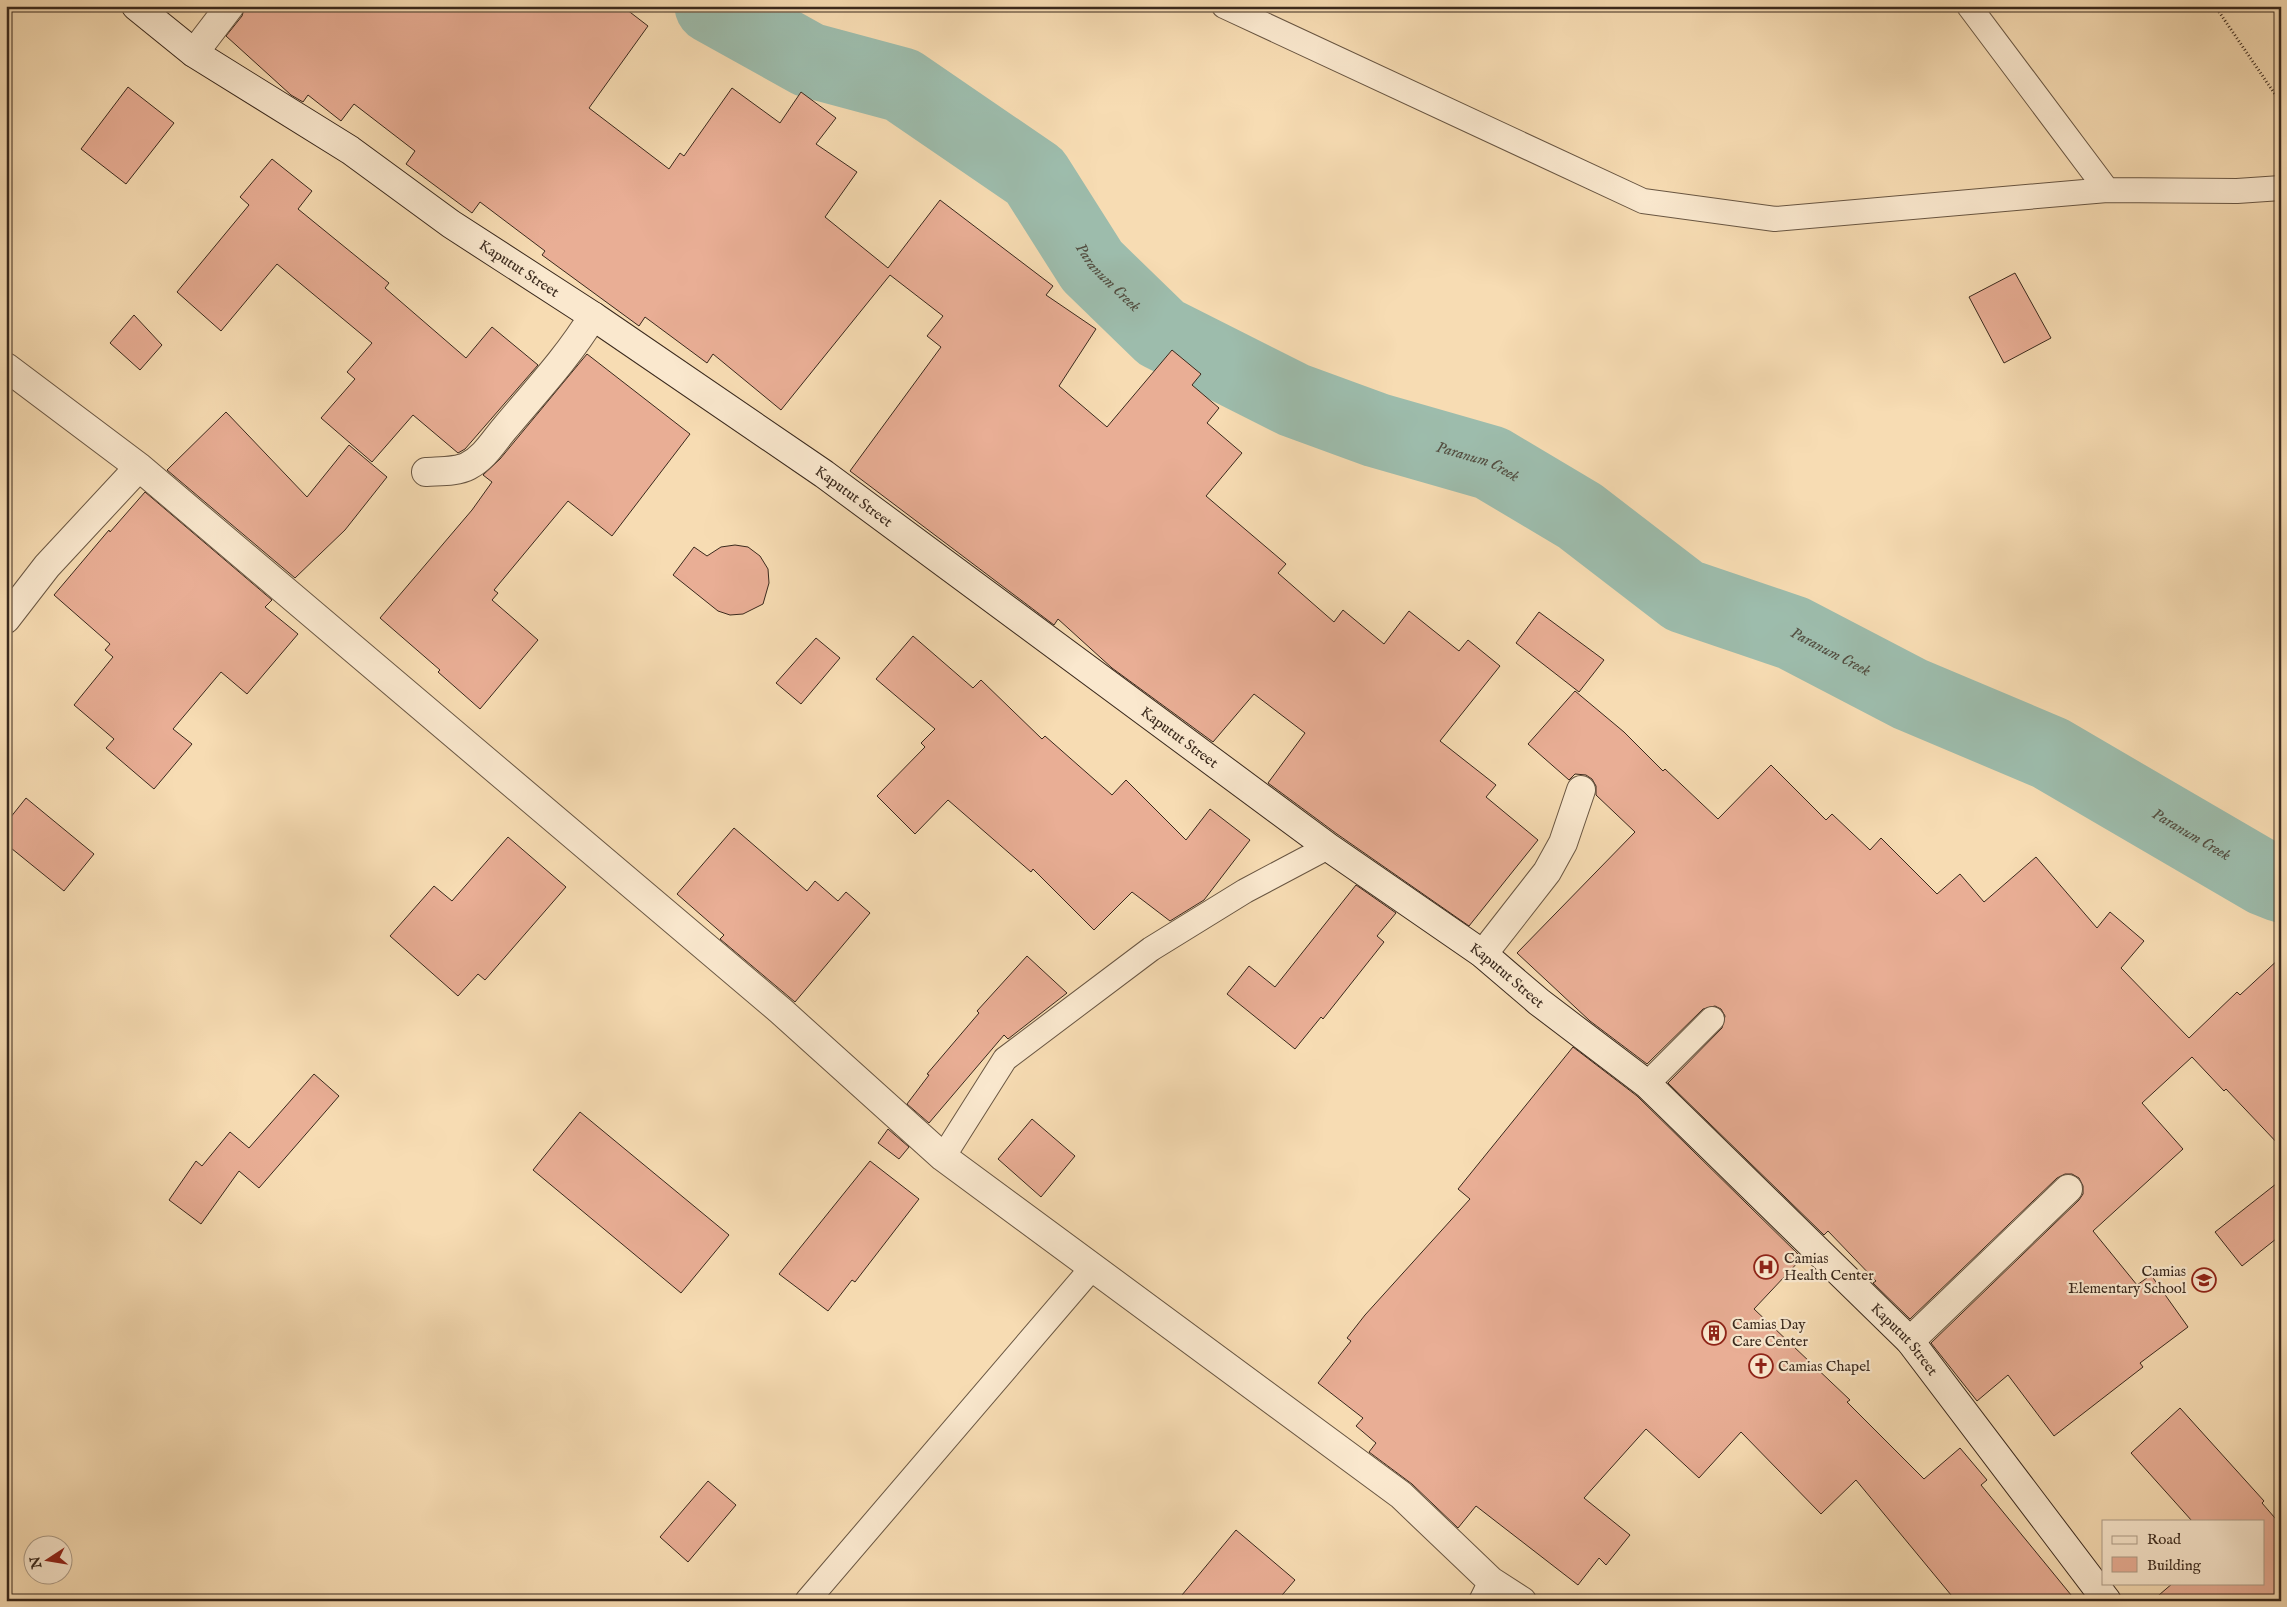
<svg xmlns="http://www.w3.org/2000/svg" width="2287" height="1607" font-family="'IM FELL English',serif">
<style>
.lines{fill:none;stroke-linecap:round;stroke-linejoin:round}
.river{stroke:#9dbcac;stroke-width:75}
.building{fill:#e9ae95;stroke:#3a291d}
.lane-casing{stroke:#695642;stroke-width:26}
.street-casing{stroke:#695642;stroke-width:30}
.secondary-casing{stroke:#3a291d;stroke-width:30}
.path{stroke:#3a291d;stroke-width:3;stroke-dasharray:1 2.5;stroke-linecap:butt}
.lane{stroke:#fae8ce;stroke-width:24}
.street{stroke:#fae8ce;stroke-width:28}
.secondary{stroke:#fae8ce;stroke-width:28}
.labels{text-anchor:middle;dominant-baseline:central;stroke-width:4.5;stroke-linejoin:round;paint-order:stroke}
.street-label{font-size:15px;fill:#3a291d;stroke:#fae8ce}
.poi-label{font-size:15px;fill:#3a291d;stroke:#fae8ce;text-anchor:start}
.water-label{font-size:16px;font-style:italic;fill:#534e41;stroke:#fae8ce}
</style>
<rect width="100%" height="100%" fill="#f7dcb3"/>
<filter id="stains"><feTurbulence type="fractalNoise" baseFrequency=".004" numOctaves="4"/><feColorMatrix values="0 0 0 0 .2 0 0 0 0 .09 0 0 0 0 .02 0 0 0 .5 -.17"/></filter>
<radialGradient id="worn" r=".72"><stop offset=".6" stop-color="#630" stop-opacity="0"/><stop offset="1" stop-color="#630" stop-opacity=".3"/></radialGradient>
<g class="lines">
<!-- river -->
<path class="river" id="s1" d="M 712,6 L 809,60 L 902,85 L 1035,176 L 1092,266 L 1161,333 L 1294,400 L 1376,430 L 1491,463 L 1580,516 L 1684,596 L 1793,633 L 1910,694 L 2050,753 L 2266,879 L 2281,885"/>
</g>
<!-- building -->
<path class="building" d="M 245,6 L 622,6 L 648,26 L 589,108 L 669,169 L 680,153 L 684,156 L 732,88 L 780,123 L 801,92 L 836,118 L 816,144 L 857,172 L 825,217 L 888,268 L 940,200 L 1053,286 L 1046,295 L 1096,329 L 1059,386 L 1107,427 L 1172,350 L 1201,374 L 1192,385 L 1219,408 L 1207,423 L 1242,453 L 1206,496 L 1286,564 L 1278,573 L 1334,622 L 1343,610 L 1384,644 L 1409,611 L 1459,651 L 1468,640 L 1500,666 L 1440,741 L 1496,785 L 1486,797 L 1538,840 L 1469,926 L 1337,834 L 1268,783 L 1305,733 L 1254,694 L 1213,742 L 1112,668 L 1058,619 L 1054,625 L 850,471 L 941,347 L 927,336 L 943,316 L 890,275 L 781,410 L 713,354 L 707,363 L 645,317 L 639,326 L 542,255 L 545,251 L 480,202 L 472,213 L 406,164 L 415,151 L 354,104 L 341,121 L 308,95 L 303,102 L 291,95 L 226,36 L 242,16 Z
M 128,87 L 174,123 L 126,184 L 81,149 Z
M 272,159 L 312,191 L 298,209 L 389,283 L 385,288 L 466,358 L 492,327 L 538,365 L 465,449 L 458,453 L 413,415 L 372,462 L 321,418 L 355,379 L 347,372 L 372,343 L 277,264 L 221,331 L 177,292 L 249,205 L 240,197 Z
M 2015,273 L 2051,338 L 2004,363 L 1969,297 Z
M 134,315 L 162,345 L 140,370 L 110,343 Z
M 587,354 L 690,434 L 612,536 L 568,501 L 494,590 L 498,593 L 492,600 L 538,640 L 480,709 L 438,672 L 440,670 L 380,618 L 472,510 L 492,482 L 483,475 L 500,459 Z
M 226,412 L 307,497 L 349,445 L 387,477 L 345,530 L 295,578 L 167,470 Z
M 145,492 L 272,600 L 265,607 L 298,634 L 247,694 L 221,672 L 173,729 L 192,744 L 154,789 L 106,748 L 114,739 L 74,705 L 113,657 L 105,650 L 110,644 L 54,595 L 109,530 L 110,532 Z
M 735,545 L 748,547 L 760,556 L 768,569 L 769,583 L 763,604 L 743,614 L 730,615 L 718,611 L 673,575 L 694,547 L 707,556 L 721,547 Z
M 1539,612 L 1604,660 L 1579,692 L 1516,643 Z
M 913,636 L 973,688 L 981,680 L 1042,739 L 1045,736 L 1112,795 L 1126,780 L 1186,840 L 1210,809 L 1250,840 L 1204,900 L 1170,921 L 1132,892 L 1094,930 L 1033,869 L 1031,872 L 948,800 L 915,834 L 877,796 L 925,747 L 921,743 L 935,729 L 876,679 Z
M 816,638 L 840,658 L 801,704 L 776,683 Z
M 1575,691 L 1624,732 L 1663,771 L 1665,769 L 1718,819 L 1771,765 L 1826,820 L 1832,814 L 1870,850 L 1881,838 L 1937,894 L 1960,874 L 1984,902 L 2036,857 L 2097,928 L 2110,912 L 2144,941 L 2121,968 L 2189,1038 L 2237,992 L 2240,995 L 2281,957 L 2281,1147 L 2226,1089 L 2224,1091 L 2192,1057 L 2142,1103 L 2183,1149 L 2093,1231 L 2137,1285 L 2151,1275 L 2188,1327 L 2140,1363 L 2143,1367 L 2054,1436 L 2008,1375 L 1977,1401 L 1931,1343 L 2079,1200 L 2083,1194 L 2083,1186 L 2079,1178 L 2072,1174 L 2065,1174 L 2057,1178 L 1910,1319 L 1873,1283 L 1876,1281 L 1828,1231 L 1824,1235 L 1668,1083 L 1722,1028 L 1725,1016 L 1721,1009 L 1715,1006 L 1703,1009 L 1647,1064 L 1590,1021 L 1517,953 L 1635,832 L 1596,795 L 1596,786 L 1592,779 L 1586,775 L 1575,774 L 1569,780 L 1528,744 Z
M 26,798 L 94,854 L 64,891 L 6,844 L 6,823 Z
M 734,828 L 807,891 L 815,881 L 838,901 L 846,892 L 870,913 L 795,1002 L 720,939 L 724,935 L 677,894 Z
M 508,837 L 566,887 L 485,980 L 478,974 L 458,996 L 390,936 L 434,886 L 452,901 Z
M 1356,885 L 1396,913 L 1377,936 L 1384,942 L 1323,1019 L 1321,1017 L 1295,1049 L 1227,994 L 1249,966 L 1275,987 Z
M 1027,956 L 1067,993 L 1008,1039 L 1004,1035 L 929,1123 L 907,1104 L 929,1075 L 927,1074 L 979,1013 L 977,1011 Z
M 1573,1047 L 1637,1096 L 1802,1258 L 1754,1309 L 1850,1400 L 1847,1402 L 1924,1479 L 1960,1448 L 1987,1480 L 1981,1485 L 2076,1601 L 1956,1601 L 1856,1480 L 1821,1514 L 1741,1432 L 1699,1478 L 1646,1429 L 1584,1498 L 1630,1535 L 1606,1565 L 1599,1558 L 1578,1585 L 1476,1506 L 1458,1528 L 1412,1484 L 1369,1452 L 1376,1443 L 1356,1426 L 1363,1418 L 1318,1383 L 1351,1341 L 1347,1338 L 1365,1315 L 1470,1199 L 1458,1189 Z
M 314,1074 L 339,1096 L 259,1188 L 239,1171 L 201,1224 L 169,1200 L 196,1161 L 202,1166 L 230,1132 L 249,1148 Z
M 580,1112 L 729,1235 L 681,1293 L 533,1170 Z
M 1032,1119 L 1075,1156 L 1041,1197 L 998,1159 Z
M 888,1129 L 909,1147 L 899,1159 L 878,1143 Z
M 870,1161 L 919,1199 L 855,1282 L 852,1280 L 828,1311 L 779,1274 Z
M 2281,1180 L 2281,1235 L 2242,1266 L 2215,1232 Z
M 2180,1408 L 2264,1501 L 2262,1503 L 2281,1525 L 2281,1601 L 2152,1601 L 2173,1583 L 2263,1583 L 2263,1521 L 2192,1521 L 2131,1453 Z
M 708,1481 L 736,1505 L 688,1562 L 660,1537 Z
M 1236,1530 L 1295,1580 L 1277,1601 L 1177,1601 Z"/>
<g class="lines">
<!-- lane casing -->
<g class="lane-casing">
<path id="lane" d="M 1224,6 L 1643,201 L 1775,219 L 2107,190
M 1969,6 L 2107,190 L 2237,191 L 2281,188
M 1647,1084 L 1712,1019
M 943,1157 L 1005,1059 L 1151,949 L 1245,891 L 1328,847
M 807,1601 L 1092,1268
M 1481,1601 L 1491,1581"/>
</g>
<!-- street casing -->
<g class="street-casing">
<path id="street" d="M 194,53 L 230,6
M 6,367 L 139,467 L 781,1011 L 943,1157 L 1401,1495 L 1491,1581 L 1522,1601
M 426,472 C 438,471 457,472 468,466 C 485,457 493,442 505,428 C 536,391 568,357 593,316
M 6,619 L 47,566 L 139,467
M 1483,954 L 1547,872 L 1563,843 L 1581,790
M 1910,1341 L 2068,1189"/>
</g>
<!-- secondary casing -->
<g class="secondary-casing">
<g id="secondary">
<path id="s2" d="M 136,6 L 194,53 L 350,150 L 451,224 L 593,316 L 824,474 L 1328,847 L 1483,954 L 1539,1002 L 1647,1084 L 1910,1341 L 2107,1601"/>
</g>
</g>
<!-- path -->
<path class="path" d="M 2215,6 L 2281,103"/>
<!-- lane -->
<use href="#lane" class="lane"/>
<!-- street -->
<use href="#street" class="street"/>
<!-- secondary -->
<use href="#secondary" class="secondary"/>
</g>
<!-- icons -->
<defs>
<g id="hospital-ring" transform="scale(1.25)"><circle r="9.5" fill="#fae8ce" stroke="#8f2418" stroke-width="1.5"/><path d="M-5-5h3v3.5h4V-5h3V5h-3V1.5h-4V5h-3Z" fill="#8f2418"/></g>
<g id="school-ring" transform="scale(1.25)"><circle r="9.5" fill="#fae8ce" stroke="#8f2418" stroke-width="1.5"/><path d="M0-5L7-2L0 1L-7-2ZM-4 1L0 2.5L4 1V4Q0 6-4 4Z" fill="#8f2418"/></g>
<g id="building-ring" transform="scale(1.25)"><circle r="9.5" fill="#fae8ce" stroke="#8f2418" stroke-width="1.5"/><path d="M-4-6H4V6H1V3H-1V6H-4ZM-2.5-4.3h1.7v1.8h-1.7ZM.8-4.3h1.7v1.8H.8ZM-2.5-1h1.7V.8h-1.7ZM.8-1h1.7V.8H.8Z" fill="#8f2418"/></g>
<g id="church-ring" transform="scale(1.25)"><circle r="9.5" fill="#fae8ce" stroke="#8f2418" stroke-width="1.5"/><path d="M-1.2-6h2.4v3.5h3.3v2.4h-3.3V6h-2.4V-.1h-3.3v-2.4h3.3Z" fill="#8f2418"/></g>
</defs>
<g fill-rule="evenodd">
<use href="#hospital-ring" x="1766" y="1267"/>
<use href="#school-ring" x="2204" y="1280"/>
<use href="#building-ring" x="1714" y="1333"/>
<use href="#church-ring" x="1761" y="1366"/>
</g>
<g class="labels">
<!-- street labels -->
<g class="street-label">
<text stroke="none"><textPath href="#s2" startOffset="465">Kaputut Street</textPath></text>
<text stroke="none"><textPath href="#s2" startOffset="870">Kaputut Street</textPath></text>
<text stroke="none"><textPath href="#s2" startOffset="1275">Kaputut Street</textPath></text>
<text stroke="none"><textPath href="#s2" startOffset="1680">Kaputut Street</textPath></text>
<text stroke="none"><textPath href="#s2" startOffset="2220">Kaputut Street</textPath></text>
</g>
<!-- poi labels -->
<g class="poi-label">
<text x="1784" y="1258">Camias<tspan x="1784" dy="17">Health Center</tspan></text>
<text x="2186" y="1271" text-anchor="end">Camias<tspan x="2186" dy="17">Elementary School</tspan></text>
<text x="1732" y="1324">Camias Day<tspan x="1732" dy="17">Care Center</tspan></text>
<text x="1778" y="1366">Camias Chapel</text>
</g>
<!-- water labels -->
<g class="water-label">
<text stroke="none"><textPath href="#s1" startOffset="494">Paranum Creek</textPath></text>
<text stroke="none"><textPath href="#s1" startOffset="914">Paranum Creek</textPath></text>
<text stroke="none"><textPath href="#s1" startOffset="1319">Paranum Creek</textPath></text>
<text stroke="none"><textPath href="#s1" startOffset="1724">Paranum Creek</textPath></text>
</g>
</g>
<!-- margin -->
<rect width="2287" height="1607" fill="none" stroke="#f7dcb3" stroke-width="25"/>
<rect x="8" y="8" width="2272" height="1592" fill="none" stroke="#3a291d" stroke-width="2.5"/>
<rect x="12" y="12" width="2262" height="1582" fill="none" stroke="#3a291d"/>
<!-- legend -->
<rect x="2102" y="1520" width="162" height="65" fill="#fae8ce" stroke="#ad9c87"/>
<rect x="2112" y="1536" width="25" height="8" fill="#fae8ce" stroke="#ad9c87"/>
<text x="2147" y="1544" font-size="15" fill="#3a291d">Road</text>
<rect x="2112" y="1557" width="25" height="15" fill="#e9ae95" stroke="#ad9c87"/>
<text x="2147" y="1570" font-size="15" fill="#3a291d">Building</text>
<!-- north arrow -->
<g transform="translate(48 1560) rotate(258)"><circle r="24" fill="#fae8ce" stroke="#ad9c87"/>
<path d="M0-4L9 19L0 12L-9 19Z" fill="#8f2418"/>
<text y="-8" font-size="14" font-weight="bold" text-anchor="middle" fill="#3a291d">N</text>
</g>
<rect width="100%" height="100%" filter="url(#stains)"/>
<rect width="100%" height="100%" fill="url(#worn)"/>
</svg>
